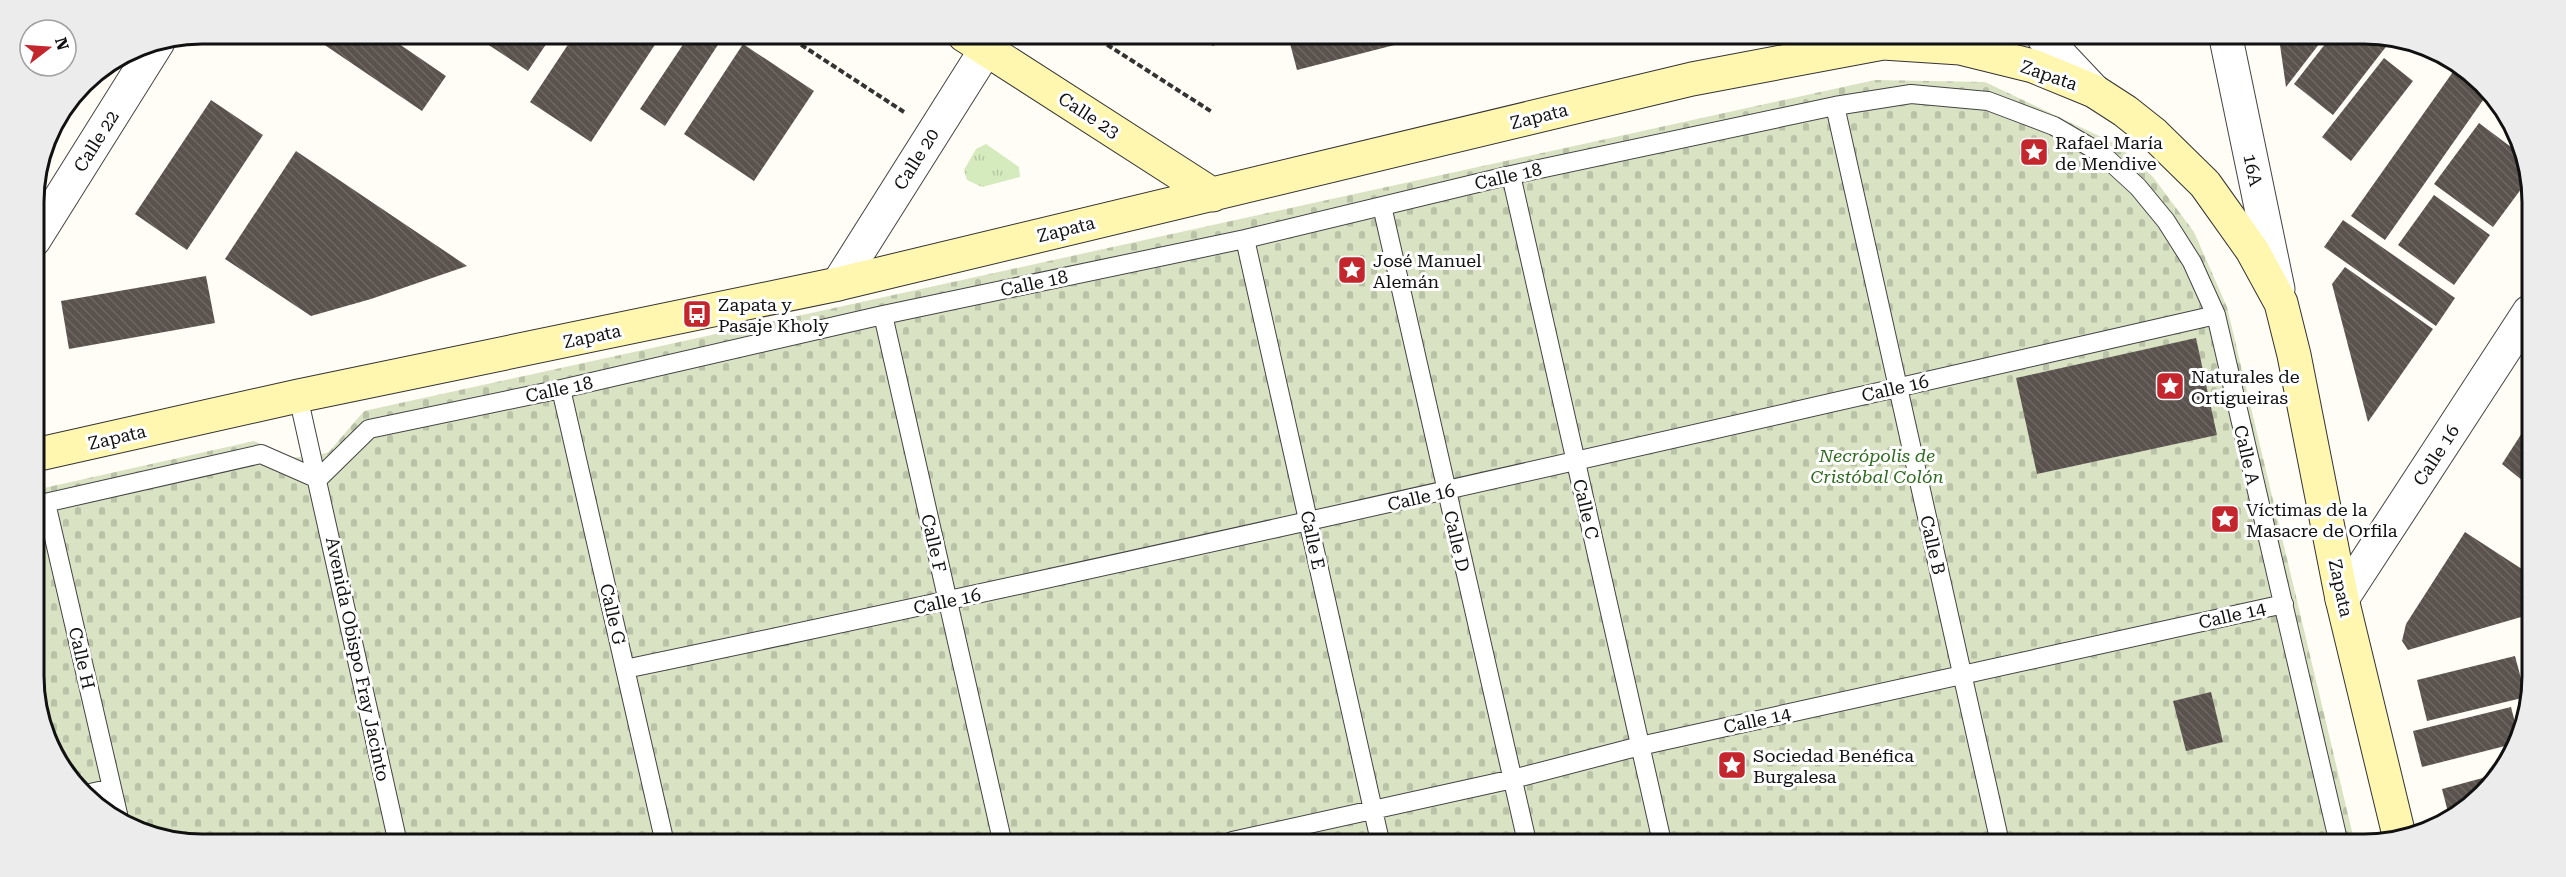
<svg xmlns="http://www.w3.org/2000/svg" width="2566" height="877" font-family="'Roboto Serif',serif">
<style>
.grass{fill:url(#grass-tufts)}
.cemetery{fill:url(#cemetery-stones)}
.building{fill:url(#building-back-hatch)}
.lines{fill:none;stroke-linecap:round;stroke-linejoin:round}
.service-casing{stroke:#444;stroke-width:20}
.minor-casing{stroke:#444;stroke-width:35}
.secondary-casing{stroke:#333;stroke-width:35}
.path{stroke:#333;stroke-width:4;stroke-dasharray:6 3;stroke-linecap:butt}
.service{stroke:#fff;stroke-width:18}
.minor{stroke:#fff;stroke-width:33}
.secondary{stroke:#fff6b0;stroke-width:33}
.labels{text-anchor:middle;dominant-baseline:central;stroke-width:6;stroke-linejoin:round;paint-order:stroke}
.street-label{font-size:18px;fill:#111;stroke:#fff}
.poi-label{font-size:18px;fill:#111;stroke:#fff;text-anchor:start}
.park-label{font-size:18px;font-style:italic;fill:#2f6b1f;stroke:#fff}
.rim{fill:none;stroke:#111;stroke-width:3}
</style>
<defs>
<pattern id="grass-tufts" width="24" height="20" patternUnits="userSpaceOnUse" patternTransform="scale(1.5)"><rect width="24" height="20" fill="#d5ebbd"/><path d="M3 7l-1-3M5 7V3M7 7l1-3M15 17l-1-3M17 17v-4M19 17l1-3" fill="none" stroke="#b6c8a1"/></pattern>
<pattern id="cemetery-stones" width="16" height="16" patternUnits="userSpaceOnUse" patternTransform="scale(1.5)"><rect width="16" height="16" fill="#d9e3c4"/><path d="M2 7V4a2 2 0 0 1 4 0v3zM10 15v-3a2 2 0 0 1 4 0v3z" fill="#b9c2a7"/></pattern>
<pattern id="building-back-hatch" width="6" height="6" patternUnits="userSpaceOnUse" patternTransform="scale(1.5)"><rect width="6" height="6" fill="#5a524d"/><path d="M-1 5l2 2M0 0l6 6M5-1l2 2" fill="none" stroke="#6d6662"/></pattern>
</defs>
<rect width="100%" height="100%" fill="#fffdf5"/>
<!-- grass -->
<path class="grass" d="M 986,144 L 1019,167 L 1020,177 L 982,187 L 967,180 L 964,170 L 976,149 Z"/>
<!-- cemetery -->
<path class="cemetery" d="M 1875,80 L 1985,82 L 2116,144 L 2153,177 L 2194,232 L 2227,307 L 2355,844 L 158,838 L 75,787 L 36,708 L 35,490 L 254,441 L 292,458 L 328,453 L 364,411 Z"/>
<!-- building -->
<path class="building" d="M 307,33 L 383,33 L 446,76 L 422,111 Z
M 481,34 L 553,34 L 528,71 L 478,38 Z
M 575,34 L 662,34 L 591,142 L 530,102 Z
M 690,34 L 725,34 L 665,126 L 640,109 Z
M 1209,36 L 1245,36 L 1212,46 Z
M 1288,36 L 1413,36 L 1414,40 L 1297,70 Z
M 2279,38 L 2323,39 L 2286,87 Z
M 2329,39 L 2392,39 L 2333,115 L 2294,84 Z
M 743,44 L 814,91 L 754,181 L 684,134 Z
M 2384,58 L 2413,81 L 2351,161 L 2322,137 Z
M 2455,69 L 2488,93 L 2385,240 L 2351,216 Z
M 211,100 L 263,135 L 187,250 L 135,214 Z
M 2479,123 L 2523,156 L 2530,169 L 2530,177 L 2493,227 L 2434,184 Z
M 296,151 L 467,266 L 371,299 L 311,316 L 225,259 Z
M 2434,195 L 2490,235 L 2454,285 L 2398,245 Z
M 2343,220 L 2455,298 L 2436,326 L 2324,247 Z
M 2345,267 L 2433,329 L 2368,422 L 2332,284 Z
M 206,276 L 215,323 L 69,349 L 61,301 Z
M 2196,338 L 2217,435 L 2037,474 L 2016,378 Z
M 2529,422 L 2528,485 L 2502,464 Z
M 2465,532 L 2528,573 L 2528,615 L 2408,650 L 2402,641 L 2406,624 Z
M 2515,656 L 2526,697 L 2427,721 L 2417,680 Z
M 2211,692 L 2223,742 L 2186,751 L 2173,701 Z
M 2511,707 L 2519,738 L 2517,743 L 2422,767 L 2413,731 Z
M 2501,773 L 2467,809 L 2449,816 L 2442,789 Z"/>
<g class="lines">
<!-- service casing -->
<g class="service-casing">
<path id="service" d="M 1835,106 L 2000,843
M 1511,175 L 1662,842
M 1382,206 L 1527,842
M 1245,239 L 1380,841
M 883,315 L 1002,840
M 561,389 L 664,839
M 298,396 L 397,839
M 318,479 L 369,429 L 561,389 L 883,315 L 1245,239 L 1511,175 L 1835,106 L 1911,94 L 1988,101 L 2054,126 L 2102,154 L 2138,187 L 2166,221 L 2192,262 L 2216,315 L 2339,844
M 46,503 L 118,814
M 36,505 L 261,454 L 318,479
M 625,669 C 1157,558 1686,436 2216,315
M 86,794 L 112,788
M 1232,841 L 1513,779 L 1640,746 L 2284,604"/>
</g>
<!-- minor casing -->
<g class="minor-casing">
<path id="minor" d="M 2044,38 L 2094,91
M 2226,38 L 2278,289
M 34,240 L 158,42
M 838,284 L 995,35
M 2342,599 L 2529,312"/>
</g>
<!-- secondary casing -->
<g class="secondary-casing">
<path id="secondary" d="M 964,35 L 1213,195
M 35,455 L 298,396 L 838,284 L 1692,79 L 1883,43 L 1960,48 L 2033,66 L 2094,91 L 2125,111 L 2154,134 L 2205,184 L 2252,250 L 2281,303 L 2294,355 L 2342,599 L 2399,835"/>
</g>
<!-- path -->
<path class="path" d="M 786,35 L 904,112
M 1092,35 L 1212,112"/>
<!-- service -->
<use href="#service" class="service"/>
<!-- minor -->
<use href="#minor" class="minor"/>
<!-- secondary -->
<use href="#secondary" class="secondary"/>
</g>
<!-- icons -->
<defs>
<g id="sight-square" transform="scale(1.5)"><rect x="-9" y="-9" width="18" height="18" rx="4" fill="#c4262e" stroke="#fff"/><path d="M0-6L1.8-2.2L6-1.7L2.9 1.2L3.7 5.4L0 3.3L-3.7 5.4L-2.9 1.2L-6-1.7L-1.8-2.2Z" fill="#fff"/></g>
<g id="bus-square" transform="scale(1.5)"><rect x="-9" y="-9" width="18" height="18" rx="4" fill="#c4262e" stroke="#fff"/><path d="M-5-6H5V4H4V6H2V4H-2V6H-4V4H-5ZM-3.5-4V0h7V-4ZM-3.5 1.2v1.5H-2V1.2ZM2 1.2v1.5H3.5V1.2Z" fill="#fff"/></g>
</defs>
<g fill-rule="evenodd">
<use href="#sight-square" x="2034" y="152"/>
<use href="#sight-square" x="1352" y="270"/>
<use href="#bus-square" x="697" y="314"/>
<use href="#sight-square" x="2170" y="386"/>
<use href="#sight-square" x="2225" y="519"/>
<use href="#sight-square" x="1732" y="765"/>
</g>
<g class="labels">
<!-- street labels -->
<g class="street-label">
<text transform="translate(2049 75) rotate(19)">Zapata</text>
<text transform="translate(1089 115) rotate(33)">Calle 23</text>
<text transform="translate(1539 116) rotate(-14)">Zapata</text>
<text transform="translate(96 141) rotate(-58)">Calle 22</text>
<text transform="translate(916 159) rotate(-58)">Calle 20</text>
<text transform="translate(2253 170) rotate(78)">16A</text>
<text transform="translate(1508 176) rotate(-13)">Calle 18</text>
<text transform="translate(1066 229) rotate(-14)">Zapata</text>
<text transform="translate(1034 283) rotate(-12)">Calle 18</text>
<text transform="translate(592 336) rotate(-12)">Zapata</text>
<text transform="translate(1895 388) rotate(-13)">Calle 16</text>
<text transform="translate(559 389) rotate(-12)">Calle 18</text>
<text transform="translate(117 437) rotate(-13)">Zapata</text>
<text transform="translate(2247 455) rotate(77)">Calle A</text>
<text transform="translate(2436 455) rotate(-57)">Calle 16</text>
<text transform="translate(1421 497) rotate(-13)">Calle 16</text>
<text transform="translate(1586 509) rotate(77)">Calle C</text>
<text transform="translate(1313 540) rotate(78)">Calle E</text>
<text transform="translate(1457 541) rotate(77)">Calle D</text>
<text transform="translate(934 543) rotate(77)">Calle F</text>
<text transform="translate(1933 545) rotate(77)">Calle B</text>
<text transform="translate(2341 588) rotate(78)">Zapata</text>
<text transform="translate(947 601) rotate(-12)">Calle 16</text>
<text transform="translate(613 614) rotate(77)">Calle G</text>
<text transform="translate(2232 615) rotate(-13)">Calle 14</text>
<text transform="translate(82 658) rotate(77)">Calle H</text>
<text transform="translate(358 659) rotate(78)">Avenida Obispo Fray Jacinto</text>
<text transform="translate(1757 720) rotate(-12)">Calle 14</text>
</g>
<!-- poi labels -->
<g class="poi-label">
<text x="2055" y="142">Rafael María<tspan x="2055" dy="21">de Mendive</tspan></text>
<text x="1373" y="260">José Manuel<tspan x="1373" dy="21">Alemán</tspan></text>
<text x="718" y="304">Zapata y<tspan x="718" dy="21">Pasaje Kholy</tspan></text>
<text x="2191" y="376">Naturales de<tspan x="2191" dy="21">Ortigueiras</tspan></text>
<text x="2246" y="509">Víctimas de la<tspan x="2246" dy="21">Masacre de Orfila</tspan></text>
<text x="1753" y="755">Sociedad Benéfica<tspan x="1753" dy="21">Burgalesa</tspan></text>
</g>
<!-- park labels -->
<g class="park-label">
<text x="1877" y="455">Necrópolis de<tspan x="1877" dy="21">Cristóbal Colón</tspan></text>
</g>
</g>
<!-- crop -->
<path d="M0 0H2566V877H0ZM202 44H2364A158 158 0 0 1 2522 202V676A158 158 0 0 1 2364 834H202A158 158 0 0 1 44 676V202A158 158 0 0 1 202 44Z" fill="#ececec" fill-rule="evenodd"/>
<path class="rim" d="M202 44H2364A158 158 0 0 1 2522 202V676A158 158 0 0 1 2364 834H202A158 158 0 0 1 44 676V202A158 158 0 0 1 202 44Z"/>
<!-- north arrow -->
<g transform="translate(48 48) rotate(73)"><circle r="28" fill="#ffffff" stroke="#a0a0a0" stroke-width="1.5"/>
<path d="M0-4.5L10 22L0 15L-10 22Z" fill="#c4262e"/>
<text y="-9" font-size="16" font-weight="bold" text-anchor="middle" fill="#111111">N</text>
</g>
</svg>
